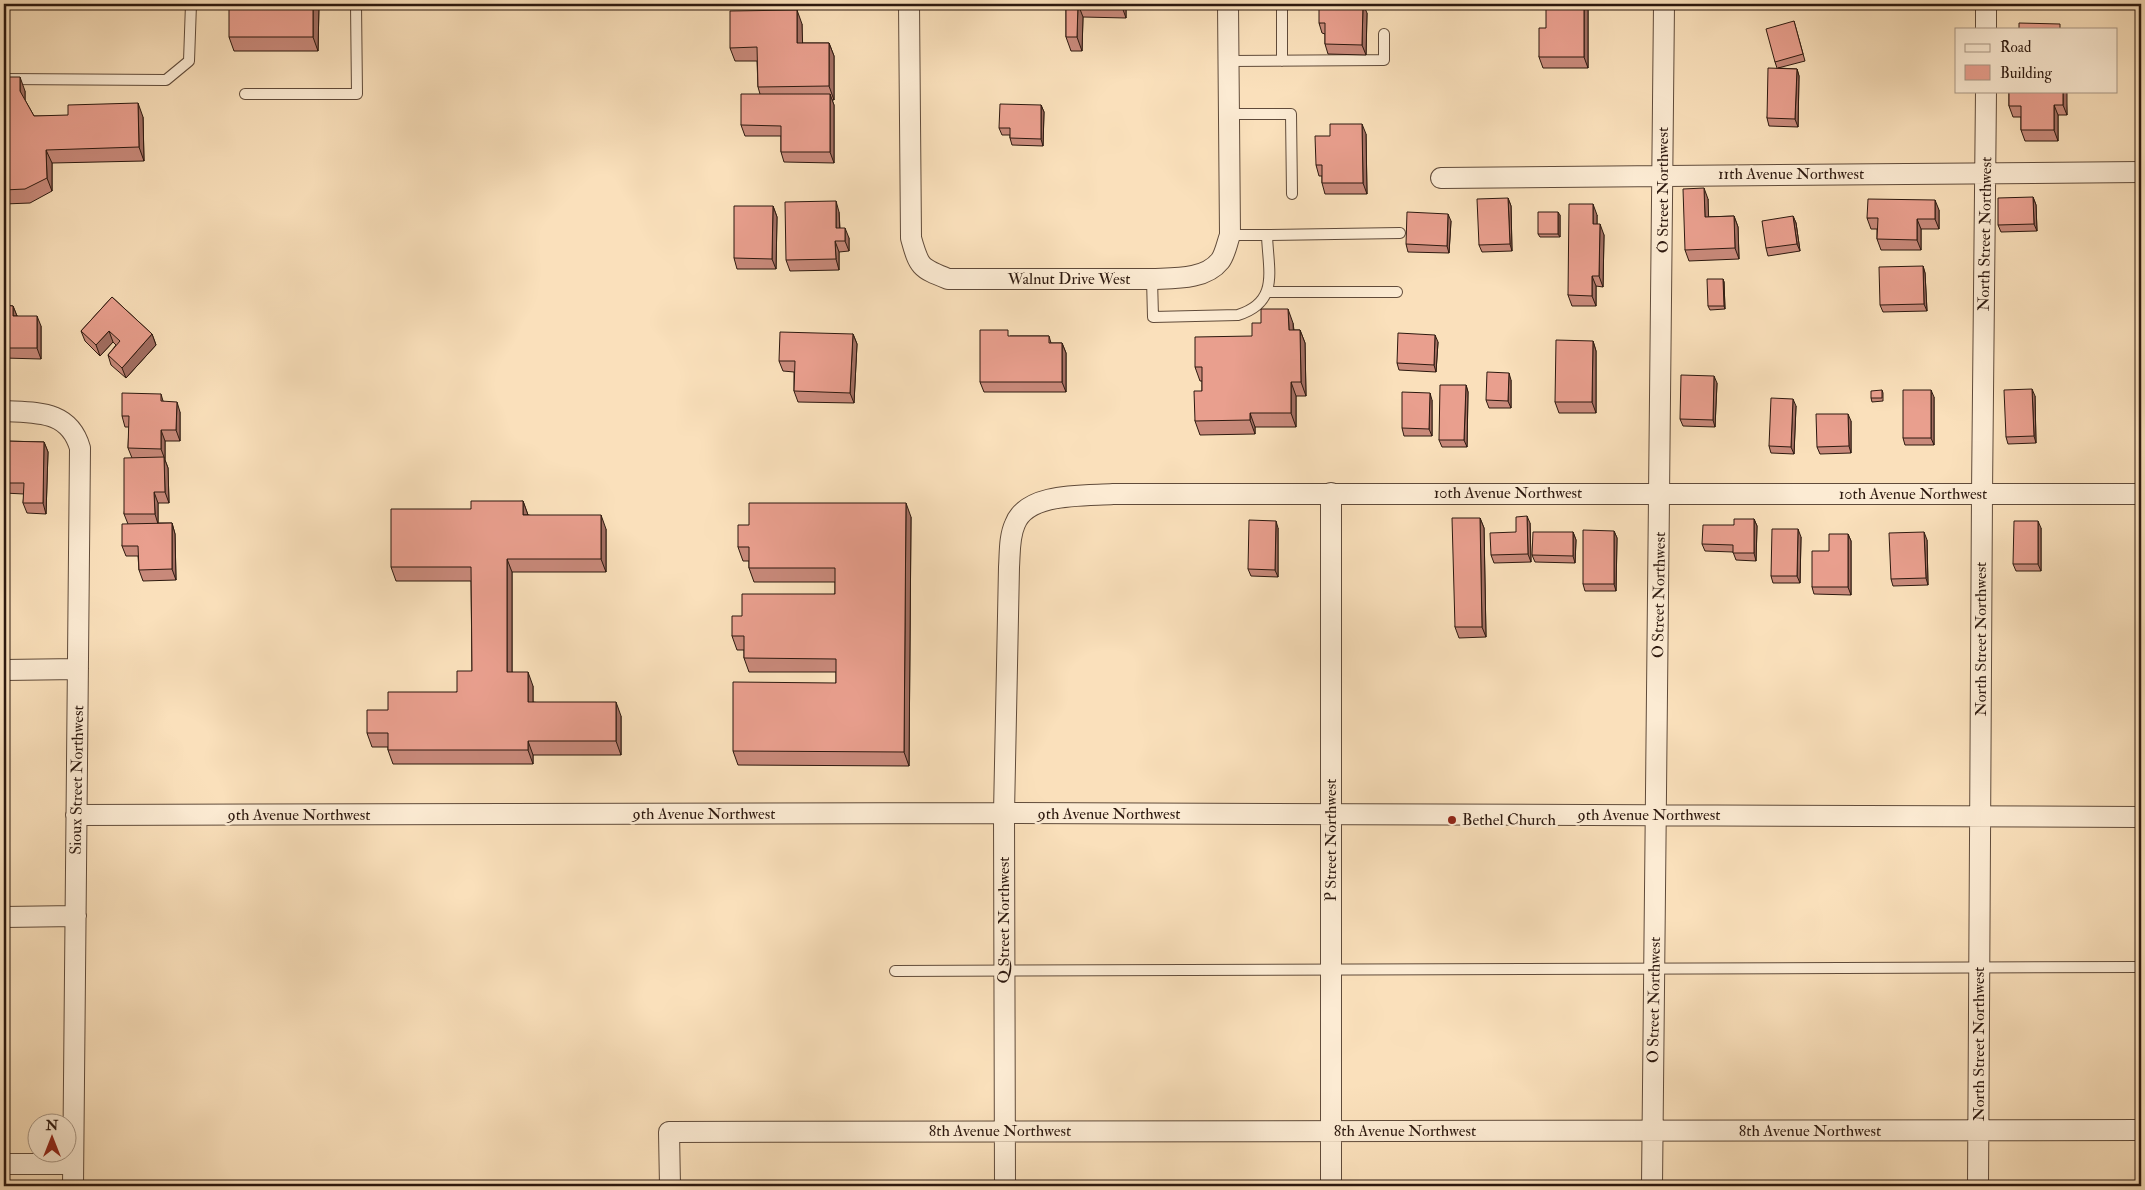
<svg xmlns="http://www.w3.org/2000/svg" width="2145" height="1190" font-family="'IM FELL Double Pica',serif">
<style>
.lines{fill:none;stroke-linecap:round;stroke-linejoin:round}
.lane-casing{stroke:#604b3a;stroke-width:12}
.street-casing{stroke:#604b3a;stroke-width:22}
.lane{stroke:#fcebd3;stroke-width:10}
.street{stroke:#fcebd3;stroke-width:20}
.wall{fill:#c8897a;stroke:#2d190f}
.shaded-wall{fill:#a36f63;stroke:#2d190f}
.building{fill:#e99f8e;stroke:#2d190f}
.poi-dot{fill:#8f2418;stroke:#fcebd3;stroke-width:2}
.labels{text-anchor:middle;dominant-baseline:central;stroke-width:5;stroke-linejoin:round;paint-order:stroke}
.street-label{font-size:16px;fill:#2d190f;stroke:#fcebd3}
.poi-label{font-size:16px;fill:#2d190f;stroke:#fcebd3;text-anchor:start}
</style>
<rect width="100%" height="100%" fill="#fae0bb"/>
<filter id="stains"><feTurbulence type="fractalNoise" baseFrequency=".004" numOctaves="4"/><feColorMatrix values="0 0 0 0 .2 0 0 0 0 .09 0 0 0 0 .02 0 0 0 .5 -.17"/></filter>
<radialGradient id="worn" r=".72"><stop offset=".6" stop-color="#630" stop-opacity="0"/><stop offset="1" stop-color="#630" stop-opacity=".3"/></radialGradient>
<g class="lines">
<!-- lane casing -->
<g class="lane-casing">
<path id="lane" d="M 1282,4 L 1282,61
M 1229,61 L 1384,60 L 1384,34
M 4,79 L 166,80 L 189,61 L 191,4
M 245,94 L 357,94 L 356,4
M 1229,114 L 1291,114 L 1292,194
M 1267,235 L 1400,233
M 1152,279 L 1153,317 L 1238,315 C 1280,302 1268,270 1267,235 L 1230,235
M 1268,292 L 1397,292
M 895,971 L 2141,967"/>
</g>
<!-- street casing -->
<g class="street-casing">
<path id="street" d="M 909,4 L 911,238 C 919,267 920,268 948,279 L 1152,279 C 1174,278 1205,280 1220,261 C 1225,255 1227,243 1230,235 L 1228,4
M 1986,29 L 1986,4
M 1441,178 L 2141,172
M 4,411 C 37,413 69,410 80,448 L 73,1186
M 4,670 L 78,669
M 76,815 L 1004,813 L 2141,817
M 4,917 L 76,916
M 4,1164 L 73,1164
M 670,1186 L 669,1132 L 2141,1130
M 1005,1186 L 1004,813 L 1009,567 C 1010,553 1009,537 1015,524 C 1027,492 1085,496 1113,494 L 2141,494
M 1331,1186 L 1331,493
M 1652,1186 L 1664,4
M 1978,1186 L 1982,494 L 1986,91"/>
</g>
<!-- lane -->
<use href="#lane" class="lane"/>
<!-- street -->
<use href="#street" class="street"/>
</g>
<!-- wall -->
<path class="wall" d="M 319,4 L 318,51 L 234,51 L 229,37 Z
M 1066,4 L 1126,4 L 1126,18 L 1083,17 L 1082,51 L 1071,51 L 1066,37 Z
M 1588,4 L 1588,68 L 1543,68 L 1539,57 L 1546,28 Z
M 1367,13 L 1366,55 L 1328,54 L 1325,44 L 1325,34 L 1322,33 L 1319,23 Z
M 1794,21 L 1805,61 L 1778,68 L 1797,69 L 1799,76 L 1798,127 L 1769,126 L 1767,118 L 1777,68 L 1775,62 Z
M 802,24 L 802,43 L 829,43 L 834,56 L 834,100 L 832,100 L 834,105 L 834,163 L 784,162 L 781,152 L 781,136 L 745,136 L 741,125 L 760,94 L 758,87 L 757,61 L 735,61 L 730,48 Z
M 4,77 L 25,91 L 25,100 L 34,116 L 143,117 L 144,161 L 52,163 L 52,191 L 30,203 L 4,204 Z
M 2009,91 L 2066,91 L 2067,115 L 2058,115 L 2058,141 L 2025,141 L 2021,130 L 2021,117 L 2013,117 L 2009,106 Z
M 1041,105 L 1044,112 L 1043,146 L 1012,145 L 1010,138 L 1010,135 L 1002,135 L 999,128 Z
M 1366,134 L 1367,194 L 1325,194 L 1322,183 L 1322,176 L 1319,176 L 1316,165 Z
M 2033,197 L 2036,205 L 2037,231 L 2001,232 L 1998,225 Z
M 1508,198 L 1511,206 L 1512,251 L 1482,252 L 1479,245 Z
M 1708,199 L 1708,217 L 1734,216 L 1738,227 L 1739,259 L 1689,261 L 1685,250 Z
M 773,206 L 777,217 L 776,269 L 737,269 L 734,258 Z
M 1939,210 L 1939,229 L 1921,229 L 1921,250 L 1881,250 L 1877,239 L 1877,229 L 1871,229 L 1867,218 Z
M 839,212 L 840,228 L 849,238 L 849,251 L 839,252 L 839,270 L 790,271 L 786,260 Z
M 1560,215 L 1560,237 L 1540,237 L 1538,234 Z
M 1597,215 L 1597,224 L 1604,235 L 1603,287 L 1596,286 L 1596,306 L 1572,306 L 1568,295 Z
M 1793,216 L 1796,223 L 1800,251 L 1768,256 L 1766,248 Z
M 1451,221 L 1449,253 L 1408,252 L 1406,244 Z
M 1923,266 L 1925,273 L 1927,311 L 1883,312 L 1880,305 Z
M 1723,279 L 1724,282 L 1725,309 L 1710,310 L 1708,306 Z
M 112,297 L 152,334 L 156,345 L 126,378 L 111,365 L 108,355 L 116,345 L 113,342 L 100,356 L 85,341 L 81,331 Z
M 4,305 L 13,306 L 17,316 L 41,326 L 41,359 L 4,358 Z
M 1293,323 L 1294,330 L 1300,330 L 1305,343 L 1306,396 L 1296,396 L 1296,427 L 1255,427 L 1255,434 L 1200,435 L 1195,421 L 1202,391 L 1202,381 L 1200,381 L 1195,367 Z
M 853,334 L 857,344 L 854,403 L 798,402 L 794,391 L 794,372 L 783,371 L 779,361 Z
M 1010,336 L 1049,336 L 1051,343 L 1062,343 L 1066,353 L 1066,392 L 984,392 L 980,382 Z
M 1593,341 L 1596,351 L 1596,413 L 1559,413 L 1555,402 Z
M 1438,342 L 1436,372 L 1399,370 L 1397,363 Z
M 1511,380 L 1511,408 L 1489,408 L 1486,400 Z
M 1717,383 L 1715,427 L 1683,426 L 1680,419 Z
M 1466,385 L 1468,392 L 1467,447 L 1442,447 L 1439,440 Z
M 1882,390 L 1883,393 L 1883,401 L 1872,402 L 1871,398 Z
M 161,394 L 163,401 L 180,412 L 180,441 L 165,441 L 165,460 L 168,468 L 169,503 L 158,503 L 158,523 L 172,523 L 175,534 L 176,580 L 143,581 L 139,570 L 138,556 L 126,556 L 122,546 L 128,524 L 124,514 L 132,458 L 128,448 L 129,427 L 125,427 L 122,416 Z
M 2035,396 L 2036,443 L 2008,444 L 2006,437 Z
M 1934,397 L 1934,445 L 1905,445 L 1903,438 Z
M 1432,400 L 1432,436 L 1404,436 L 1402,428 Z
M 1796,406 L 1794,454 L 1771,453 L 1769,446 Z
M 1851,421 L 1851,453 L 1820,454 L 1817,447 Z
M 4,441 L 44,442 L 48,452 L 46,514 L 27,513 L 23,503 L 24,494 L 4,493 Z
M 523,501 L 528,515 L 606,529 L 606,572 L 512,572 L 512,672 L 533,686 L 533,702 L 621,716 L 621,755 L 533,755 L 533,764 L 393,764 L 388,750 L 388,747 L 372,747 L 367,733 L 388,710 L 457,692 L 472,671 L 471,581 L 396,581 L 391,567 L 471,509 Z
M 911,517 L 909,766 L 738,765 L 733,751 L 836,683 L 836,672 L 749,672 L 744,658 L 744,650 L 737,650 L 732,636 L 742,616 L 835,594 L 835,582 L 754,582 L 749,568 L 749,561 L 743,561 L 738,547 L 749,525 Z
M 1480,518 L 1484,528 L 1486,637 L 1459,638 L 1455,627 Z
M 1754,519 L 1757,526 L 1756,561 L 1736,560 L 1733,552 L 1705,551 L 1702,544 L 1734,525 Z
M 1530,523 L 1531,562 L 1494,563 L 1491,555 L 1516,532 Z
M 1278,528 L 1278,577 L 1251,576 L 1248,569 Z
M 2041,528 L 2041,571 L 2016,571 L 2013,564 Z
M 1614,531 L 1617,538 L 1616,591 L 1585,591 L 1583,584 Z
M 1573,532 L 1576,540 L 1575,563 L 1535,562 L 1532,555 Z
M 1848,534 L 1851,541 L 1851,595 L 1814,594 L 1812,587 L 1829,551 Z
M 1801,537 L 1800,583 L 1773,583 L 1771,576 Z
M 1927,540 L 1928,585 L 1893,586 L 1891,579 Z"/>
<!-- shaded-wall -->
<path class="shaded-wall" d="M 313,4 L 319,4 L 318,51 L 313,37 Z
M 1078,4 L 1083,17 L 1082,51 L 1077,37 Z
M 1121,4 L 1126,4 L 1126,18 Z
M 1363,4 L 1367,13 L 1366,55 L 1362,45 Z
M 1584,4 L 1588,4 L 1588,68 L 1584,57 Z
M 797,10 L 802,24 L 803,57 L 797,43 Z
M 829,43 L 834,56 L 834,100 L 829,86 Z
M 1797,69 L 1799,76 L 1798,127 L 1795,119 Z
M 20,77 L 25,91 L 25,105 L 20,91 Z
M 2063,91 L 2066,91 L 2067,93 L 2067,115 L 2063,105 Z
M 830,94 L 834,105 L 834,163 L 830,152 Z
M 138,103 L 143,117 L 144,161 L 139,147 Z
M 1041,105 L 1044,112 L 1043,146 L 1041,139 Z
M 2054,105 L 2058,115 L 2058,141 L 2054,130 Z
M 1362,124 L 1366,134 L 1367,194 L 1363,183 Z
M 46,150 L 52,163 L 52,191 L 47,178 Z
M 1704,188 L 1708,199 L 1709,228 L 1705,217 Z
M 2033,197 L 2036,205 L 2037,231 L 2034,224 Z
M 1508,198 L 1511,206 L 1512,251 L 1510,244 Z
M 1935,200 L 1939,210 L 1939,229 L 1935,219 Z
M 836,201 L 839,212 L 840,238 L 836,228 Z
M 1593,204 L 1597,215 L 1597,235 L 1593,224 Z
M 773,206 L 777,217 L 776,269 L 772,259 Z
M 1558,212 L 1560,215 L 1560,237 L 1558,234 Z
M 1448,214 L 1451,221 L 1449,253 L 1447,246 Z
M 1734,216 L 1738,227 L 1739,259 L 1735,248 Z
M 1793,216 L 1796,223 L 1800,251 L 1797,244 Z
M 1917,219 L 1921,229 L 1921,250 L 1917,240 Z
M 1600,224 L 1604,235 L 1603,287 L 1599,276 Z
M 845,228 L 849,238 L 849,251 L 845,241 Z
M 835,241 L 839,252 L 839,270 L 836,259 Z
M 1923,266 L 1925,273 L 1927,311 L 1924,304 Z
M 1592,276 L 1596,286 L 1596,306 L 1592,296 Z
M 1723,279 L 1724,282 L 1725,309 L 1724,306 Z
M 13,306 L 17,316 L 13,316 Z
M 1288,309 L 1293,323 L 1294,343 L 1289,330 Z
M 37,316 L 41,326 L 41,359 L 37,348 Z
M 1300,330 L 1305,343 L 1306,396 L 1301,382 Z
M 109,331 L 113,342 L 100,356 L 96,345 Z
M 152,334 L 156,345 L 126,378 L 122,368 Z
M 853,334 L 857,344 L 854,403 L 850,393 Z
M 1435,335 L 1438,342 L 1436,372 L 1434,365 Z
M 1593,341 L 1596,351 L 1596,413 L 1592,402 Z
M 1062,343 L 1066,353 L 1066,392 L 1062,382 Z
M 1509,373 L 1511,380 L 1511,408 L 1508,401 Z
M 1714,376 L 1717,383 L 1715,427 L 1713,420 Z
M 1291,382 L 1296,396 L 1296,427 L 1291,413 Z
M 1466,385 L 1468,392 L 1467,447 L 1464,440 Z
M 2032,389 L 2035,396 L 2036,443 L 2034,436 Z
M 1931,390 L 1934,397 L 1934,445 L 1931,438 Z
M 1430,393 L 1432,400 L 1432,436 L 1429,429 Z
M 1793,399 L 1796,406 L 1794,454 L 1791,447 Z
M 177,402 L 180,412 L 180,441 L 176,430 Z
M 1250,413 L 1255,427 L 1255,434 L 1250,420 Z
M 1848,414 L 1851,421 L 1851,453 L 1849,446 Z
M 161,430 L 165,441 L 165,460 L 168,468 L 169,503 L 165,492 L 164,457 L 161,449 Z
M 44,442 L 48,452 L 46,514 L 43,503 Z
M 154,492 L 158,503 L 158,524 L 155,514 Z
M 523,501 L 528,515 L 523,515 Z
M 906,503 L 911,517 L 909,766 L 904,752 Z
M 601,515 L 606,529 L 606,572 L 601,559 Z
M 1527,516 L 1530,523 L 1531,562 L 1528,554 Z
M 1480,518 L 1484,528 L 1486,637 L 1482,627 Z
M 1754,519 L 1757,526 L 1756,561 L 1754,553 Z
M 1276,521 L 1278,528 L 1278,577 L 1275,570 Z
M 2038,521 L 2041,528 L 2041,571 L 2038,564 Z
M 172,523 L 175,534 L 176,580 L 172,569 Z
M 1798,529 L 1801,537 L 1800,583 L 1797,576 Z
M 1614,531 L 1617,538 L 1616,591 L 1614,584 Z
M 1573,532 L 1576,540 L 1575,563 L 1573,556 Z
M 1924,532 L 1927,540 L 1928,585 L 1926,578 Z
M 1848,534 L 1851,541 L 1851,595 L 1848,587 Z
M 507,559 L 512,572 L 512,686 L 507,672 Z
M 528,672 L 533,686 L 533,716 L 528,702 Z
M 616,702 L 621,716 L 621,755 L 616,741 Z
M 528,741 L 533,755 L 533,764 L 528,750 Z"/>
<!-- building -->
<path class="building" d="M 229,4 L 313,4 L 313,37 L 229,37 Z
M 1066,4 L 1078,4 L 1077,37 L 1066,37 Z
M 1319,4 L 1363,4 L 1362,45 L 1325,44 L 1325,23 L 1319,23 Z
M 1546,4 L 1584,4 L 1584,57 L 1539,57 L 1539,28 L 1546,28 Z
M 797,10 L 797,43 L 829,43 L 829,86 L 758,87 L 757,47 L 730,48 L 730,11 Z
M 1794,21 L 1803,54 L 1775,62 L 1766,29 Z
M 2019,23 L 2060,24 L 2060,29 L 2019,29 Z
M 1768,68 L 1797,69 L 1795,119 L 1767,118 Z
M 4,77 L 20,77 L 20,91 L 34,116 L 68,115 L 68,105 L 138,103 L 139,147 L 46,150 L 47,178 L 25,189 L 4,190 Z
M 2009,91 L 2063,91 L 2063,105 L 2054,105 L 2054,130 L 2021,130 L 2021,106 L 2009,106 Z
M 741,94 L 830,94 L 830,152 L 781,152 L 781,126 L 741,125 Z
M 1000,104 L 1041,105 L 1041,139 L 1010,138 L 1010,128 L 999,128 Z
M 1330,124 L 1362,124 L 1363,183 L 1322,183 L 1322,165 L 1316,165 L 1315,136 L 1330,136 Z
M 1704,188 L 1705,217 L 1734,216 L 1735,248 L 1685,250 L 1683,189 Z
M 2033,197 L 2034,224 L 1998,225 L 1998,198 Z
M 1508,198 L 1510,244 L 1479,245 L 1477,199 Z
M 1868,199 L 1935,200 L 1935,219 L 1917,219 L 1917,240 L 1877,239 L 1878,218 L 1867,218 Z
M 836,201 L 836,228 L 845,228 L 845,241 L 835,241 L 836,259 L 786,260 L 785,202 Z
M 1569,204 L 1593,204 L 1593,224 L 1600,224 L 1599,276 L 1592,276 L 1592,296 L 1568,295 Z
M 734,206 L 773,206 L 772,259 L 734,258 Z
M 1407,212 L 1448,214 L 1447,246 L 1406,244 Z
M 1538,212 L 1558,212 L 1558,234 L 1538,234 Z
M 1793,216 L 1797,244 L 1766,248 L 1762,221 Z
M 1923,266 L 1924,304 L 1880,305 L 1879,267 Z
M 1707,279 L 1723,279 L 1724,306 L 1708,306 Z
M 112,297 L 152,334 L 122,368 L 108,355 L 120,341 L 109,331 L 96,345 L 81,331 Z
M 4,305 L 13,306 L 13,316 L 37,316 L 37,348 L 4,348 Z
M 1261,309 L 1288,309 L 1289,330 L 1300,330 L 1301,382 L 1291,382 L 1291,413 L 1250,413 L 1250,420 L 1195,421 L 1194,391 L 1202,391 L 1202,367 L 1195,367 L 1195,337 L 1252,336 L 1252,323 L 1261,323 Z
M 980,330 L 1008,330 L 1008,336 L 1049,336 L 1049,343 L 1062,343 L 1062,382 L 980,382 Z
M 780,332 L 853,334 L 850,393 L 794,391 L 795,361 L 779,361 Z
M 1398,333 L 1435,335 L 1434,365 L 1397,363 Z
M 1556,340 L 1593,341 L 1592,402 L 1555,402 Z
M 1487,372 L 1509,373 L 1508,401 L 1486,400 Z
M 1681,375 L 1714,376 L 1713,420 L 1680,419 Z
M 1440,385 L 1466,385 L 1464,440 L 1439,440 Z
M 2032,389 L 2034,436 L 2006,437 L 2004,390 Z
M 1882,390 L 1882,398 L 1871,398 L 1871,391 Z
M 1903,390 L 1931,390 L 1931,438 L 1903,438 Z
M 1402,392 L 1430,393 L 1429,429 L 1402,428 Z
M 122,393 L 161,394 L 161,401 L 177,402 L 176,430 L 161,430 L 161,449 L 128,448 L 129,416 L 122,416 Z
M 1771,398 L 1793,399 L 1791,447 L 1769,446 Z
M 1816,414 L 1848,414 L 1849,446 L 1817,447 Z
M 4,441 L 44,442 L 43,503 L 23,503 L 24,483 L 4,483 Z
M 164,457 L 165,492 L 154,492 L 155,514 L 124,514 L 124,458 Z
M 471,501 L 523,501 L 523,515 L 601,515 L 601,559 L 507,559 L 507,672 L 528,672 L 528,702 L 616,702 L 616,741 L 528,741 L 528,750 L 388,750 L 388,733 L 367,733 L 367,710 L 388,710 L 388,692 L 457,692 L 457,671 L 472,671 L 471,567 L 391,567 L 391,509 L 471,509 Z
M 749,503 L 906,503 L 904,752 L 733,751 L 733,682 L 836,683 L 836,659 L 744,658 L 744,636 L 732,636 L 732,616 L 742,616 L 742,594 L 835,594 L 835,568 L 749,568 L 749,547 L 738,547 L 738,525 L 749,525 Z
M 1527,516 L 1528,554 L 1491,555 L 1490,533 L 1516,532 L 1516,517 Z
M 1452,518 L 1480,518 L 1482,627 L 1455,627 Z
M 1734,519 L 1754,519 L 1754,553 L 1733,553 L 1733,545 L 1702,544 L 1703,525 L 1734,525 Z
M 1249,520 L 1276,521 L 1275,570 L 1248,569 Z
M 2014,521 L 2038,521 L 2038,564 L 2013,564 Z
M 172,523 L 172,569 L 139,570 L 138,546 L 122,546 L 122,524 Z
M 1772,529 L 1798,529 L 1797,576 L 1771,576 Z
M 1583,530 L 1614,531 L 1614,584 L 1583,584 Z
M 1533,532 L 1573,532 L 1573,556 L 1532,555 Z
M 1924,532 L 1926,578 L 1891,579 L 1889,533 Z
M 1829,534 L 1848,534 L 1848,587 L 1812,587 L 1812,551 L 1829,551 Z"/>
<!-- markers -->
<circle class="poi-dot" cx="1452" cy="820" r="5"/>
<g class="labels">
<!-- street labels -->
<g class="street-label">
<text x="1791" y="174">11th Avenue Northwest</text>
<text transform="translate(1663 190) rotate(-90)">O Street Northwest</text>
<text transform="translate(1985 234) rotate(-89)">North Street Northwest</text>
<text x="1069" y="279">Walnut Drive West</text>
<text x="1508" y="493">10th Avenue Northwest</text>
<text x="1913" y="494">10th Avenue Northwest</text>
<text transform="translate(1659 595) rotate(-89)">O Street Northwest</text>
<text transform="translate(1981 639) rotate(-90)">North Street Northwest</text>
<text transform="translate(77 780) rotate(-89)">Sioux Street Northwest</text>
<text x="704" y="814">9th Avenue Northwest</text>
<text x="1109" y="814">9th Avenue Northwest</text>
<text x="299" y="815">9th Avenue Northwest</text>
<text x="1649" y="815">9th Avenue Northwest</text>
<text transform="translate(1331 840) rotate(-90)">P Street Northwest</text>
<text transform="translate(1004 920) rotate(-90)">Q Street Northwest</text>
<text transform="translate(1654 1000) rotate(-89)">O Street Northwest</text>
<text transform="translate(1979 1044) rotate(-90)">North Street Northwest</text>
<text x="1000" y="1131">8th Avenue Northwest</text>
<text x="1405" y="1131">8th Avenue Northwest</text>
<text x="1810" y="1131">8th Avenue Northwest</text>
</g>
<!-- poi labels -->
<g class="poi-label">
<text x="1462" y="820">Bethel Church</text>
</g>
</g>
<!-- margin -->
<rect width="2145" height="1190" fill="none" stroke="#fae0bb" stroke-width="20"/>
<rect x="5" y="5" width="2135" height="1180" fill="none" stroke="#2d190f" stroke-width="2.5"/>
<rect x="10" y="10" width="2125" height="1170" fill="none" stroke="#2d190f"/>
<!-- legend -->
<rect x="1955" y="28" width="162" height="65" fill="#fcebd3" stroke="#a99785"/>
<rect x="1965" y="44" width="25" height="8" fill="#fcebd3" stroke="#a99785"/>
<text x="2000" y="52" font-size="15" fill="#2d190f">Road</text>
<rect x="1965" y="65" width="25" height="15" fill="#e99f8e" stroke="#a99785"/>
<text x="2000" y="78" font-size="15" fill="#2d190f">Building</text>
<!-- north arrow -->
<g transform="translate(52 1138)"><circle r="24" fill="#fcebd3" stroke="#a99785"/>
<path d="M0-4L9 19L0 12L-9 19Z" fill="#8f2418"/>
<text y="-8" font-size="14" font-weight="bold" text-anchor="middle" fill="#2d190f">N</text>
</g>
<rect width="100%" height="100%" filter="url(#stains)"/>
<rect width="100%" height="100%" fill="url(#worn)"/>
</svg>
